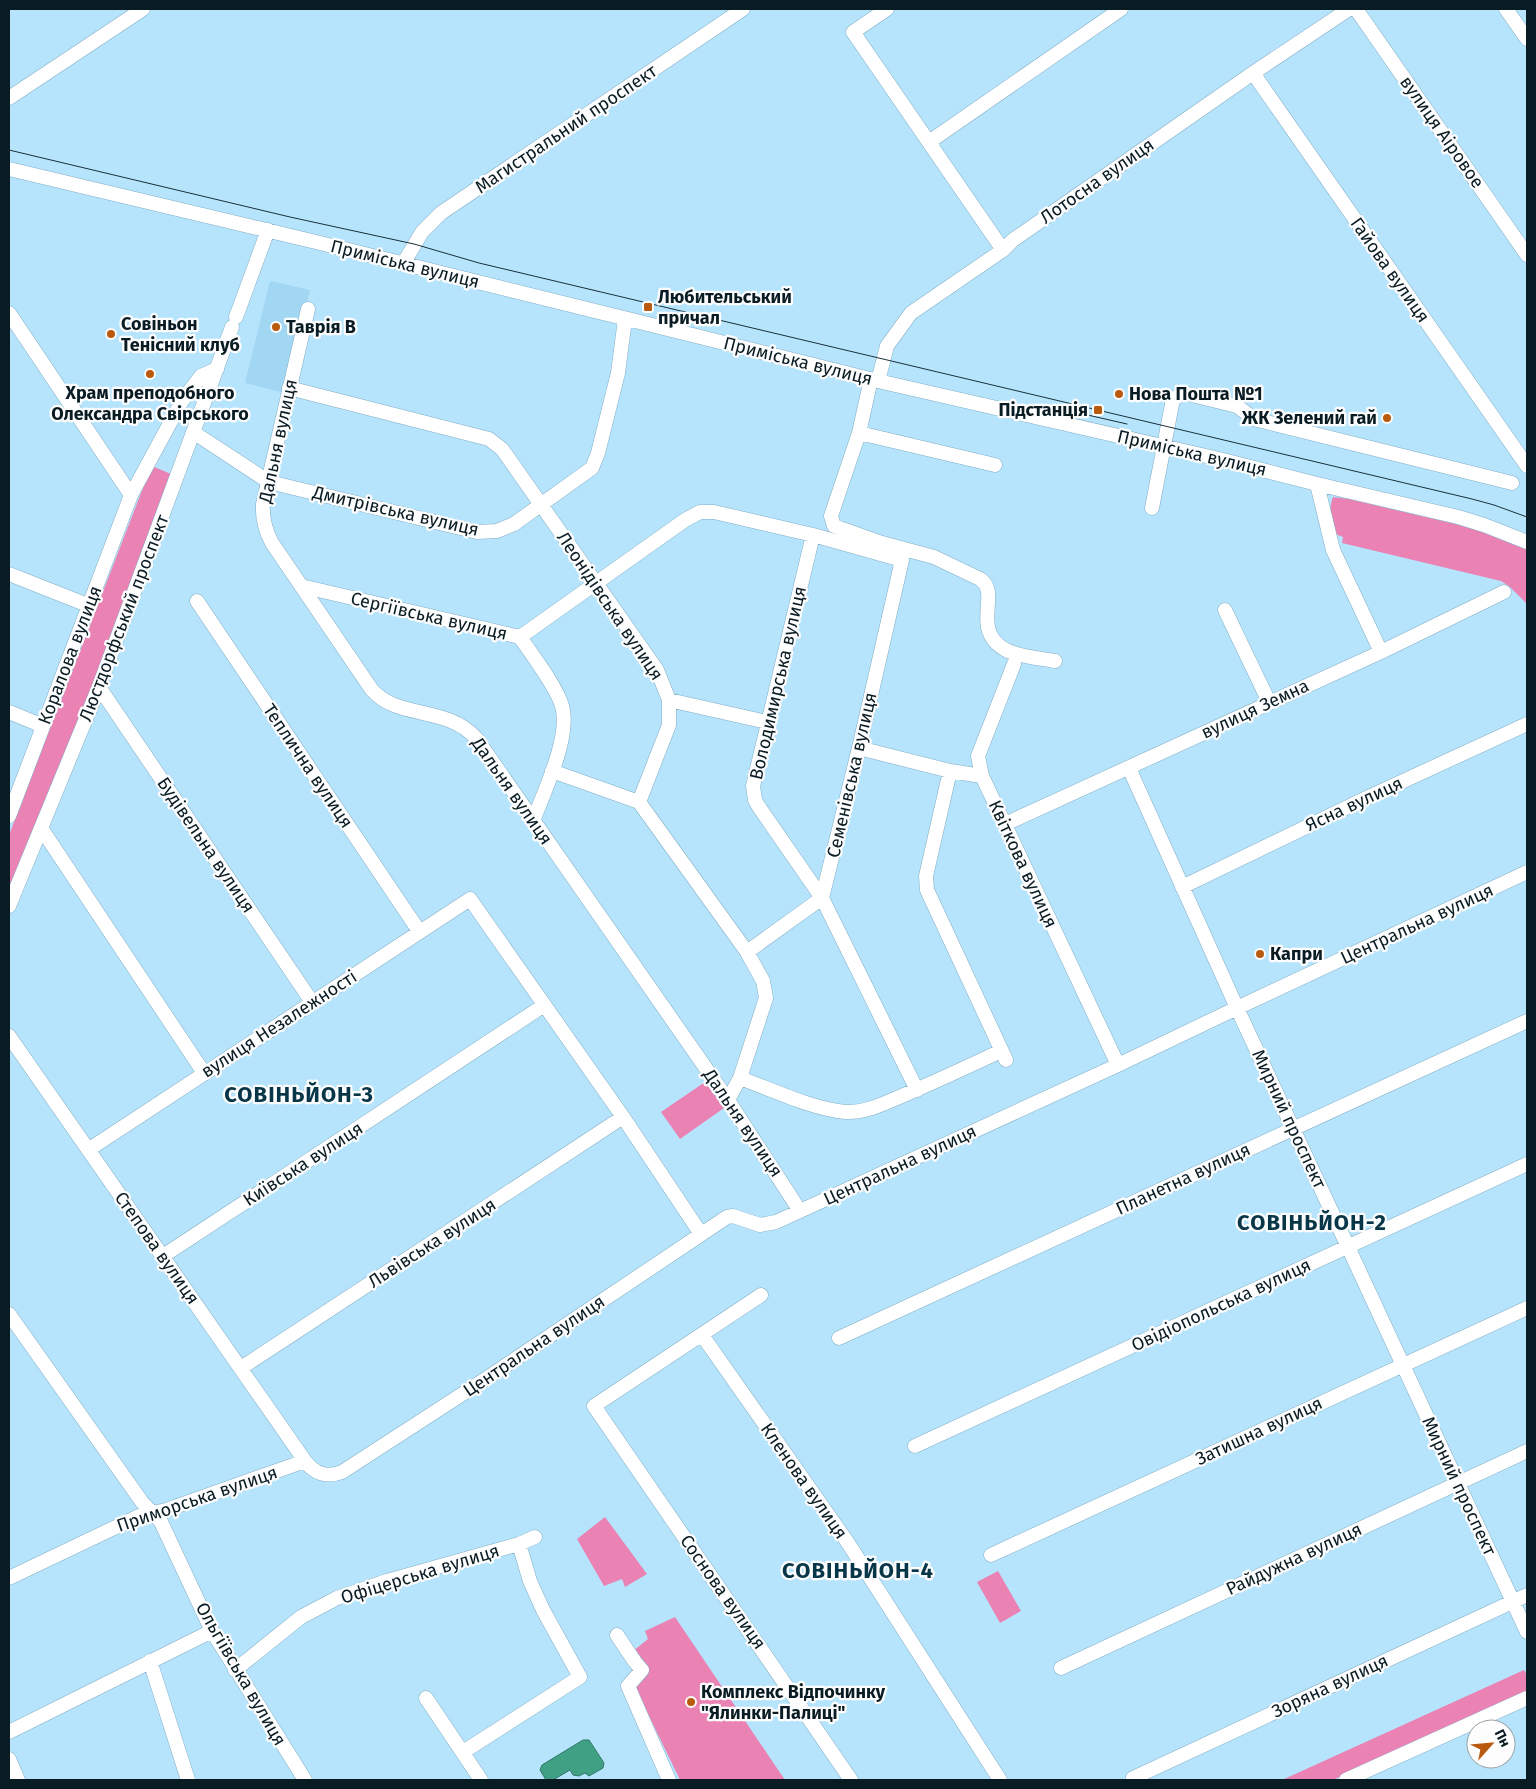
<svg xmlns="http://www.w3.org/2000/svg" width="1536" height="1789" font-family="'Fira Sans',sans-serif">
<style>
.built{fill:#a2d7f3}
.green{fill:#ea83b4}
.water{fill:#3fa084;stroke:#2f7867}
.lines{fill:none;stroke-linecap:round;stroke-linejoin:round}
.minor-casing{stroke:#82aec5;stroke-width:15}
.minor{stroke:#fff;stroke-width:14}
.tram{stroke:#1b303a;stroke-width:1}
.poi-dot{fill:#b95a0e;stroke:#fdfdfd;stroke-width:2}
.labels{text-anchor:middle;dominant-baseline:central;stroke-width:4.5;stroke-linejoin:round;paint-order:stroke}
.street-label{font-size:18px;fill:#091b23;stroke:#fdfdfd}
.poi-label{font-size:18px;font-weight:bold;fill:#091b23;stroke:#fdfdfd;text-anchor:start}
.district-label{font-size:22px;font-weight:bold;letter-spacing:1px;fill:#083649;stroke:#fdfdfd}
</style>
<rect width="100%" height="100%" fill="#b6e4fc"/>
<!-- built -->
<path class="built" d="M 270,281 L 310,290 L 284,393 L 245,383 Z"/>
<!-- green -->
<path class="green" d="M 152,466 L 171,474 L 113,637 L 9,891 L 9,835 L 148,475 Z
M 1333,497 L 1349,499 L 1481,530 L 1527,547 L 1527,604 L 1510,587 L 1501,581 L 1342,543 L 1343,537 L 1335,534 C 1332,522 1328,509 1333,497 Z
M 705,1082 L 724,1108 L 680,1139 L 661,1112 Z
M 605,1517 L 647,1574 L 625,1587 L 622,1579 L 604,1586 L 577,1539 Z
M 998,1571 L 1021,1611 L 1000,1623 L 977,1582 Z
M 675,1617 L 785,1780 L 680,1780 L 635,1687 L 633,1651 L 648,1639 L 645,1631 Z
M 1524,1670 L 1527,1675 L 1527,1691 L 1333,1780 L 1282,1780 Z"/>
<!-- water -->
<path class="water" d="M 583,1740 L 589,1740 L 604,1763 L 603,1768 L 589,1776 L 585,1773 L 579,1776 L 573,1775 L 570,1770 L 553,1780 L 546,1780 L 540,1770 L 542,1765 Z"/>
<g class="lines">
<!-- minor casing -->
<g class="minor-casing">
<path id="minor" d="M 887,9 L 853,32 L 1003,250
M 1356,9 L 1527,255
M 1506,9 L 1527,39
M 1253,73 L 1527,466
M 9,98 L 143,9
M 929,142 L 1121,9
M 9,169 L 316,242 L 878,381 L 1219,459 L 1317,484 L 1458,517 L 1484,525 L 1527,542
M 403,264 L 422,232 L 441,213 L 743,9
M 308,309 L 263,504 C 262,519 265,530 272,543 L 372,690 C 399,720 445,705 476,738 L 728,1100 L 800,1211
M 9,313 L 131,495
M 236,317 L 268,230
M 871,379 L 859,433 L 831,516 L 834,526 L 882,543 L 934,557 L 980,579 C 1002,593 969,630 1006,650 C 1020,657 1039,658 1055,661
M 878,381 L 887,346 L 911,313 L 1003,250 L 1013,240 L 1253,73 L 1349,9
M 289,388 L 489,439 L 502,449 L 657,670 L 669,700 L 669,725 L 639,802 L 747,952 L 763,981 L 766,998 L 740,1078 L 728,1100
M 193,432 L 269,482 L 477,532 L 497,531 L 514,524 L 592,468 L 598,453 L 618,373 L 625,319
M 859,433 L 995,465
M 1317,484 L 1333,550 L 1381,652
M 1152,508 L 1173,399 L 1184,393 L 1237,406 L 1254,419 L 1512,483
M 813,535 L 753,786 L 755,800 L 759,807 L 822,898 L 917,1090
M 9,574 L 90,606
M 301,586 L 520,637 L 685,520 L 700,512 L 714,512 L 813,535 L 902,560 L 859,748 L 822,898 L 747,952
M 197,601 L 419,931
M 1225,610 L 1269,702
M 520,637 C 532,655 557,687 562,706 C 571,736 544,792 533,821
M 99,687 L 312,1002
M 669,700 L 767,722
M 9,712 L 43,726
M 859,748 L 950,771 L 982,776 L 1118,1065
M 1129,768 L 1237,1008 L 1527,1632
M 552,771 L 639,802
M 950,771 L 926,876 L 927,890 L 1006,1060
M 982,776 L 978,756 L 1014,664
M 9,816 L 131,495 L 182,401 L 201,376 L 217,369
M 1005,824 L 1381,652 L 1504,592
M 41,828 L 204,1073
M 1182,887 L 1360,801 L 1527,724
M 9,906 L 99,687 L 232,327
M 9,1036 L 305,1461 C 315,1474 326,1478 342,1472 L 484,1380 L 727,1217 L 733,1216 L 760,1225 L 776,1222 L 1118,1065 L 1237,1008 L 1527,872
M 740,1078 C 770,1089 815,1110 846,1112 C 866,1113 885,1103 904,1095 C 937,1081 969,1066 1001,1051
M 88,1150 L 470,899 L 623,1117 L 701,1234
M 163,1256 L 543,1006
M 761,1295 L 594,1406 L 851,1780
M 9,1314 L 142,1502 L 161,1522 L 212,1631 L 305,1780
M 702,1335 L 848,1543 L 1000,1780
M 839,1338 L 1527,1021
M 241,1368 L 623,1117
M 915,1446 L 1527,1164
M 991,1555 L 1527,1308
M 9,1578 L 139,1516 L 166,1510 L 305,1461
M 617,1635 L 635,1662 L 642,1670 L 628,1686 L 669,1780
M 150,1661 L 188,1780
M 1061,1668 L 1527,1451
M 235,1670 L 301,1617 L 337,1598 L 387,1581 L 519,1544 L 535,1537
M 426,1698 L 481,1780
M 9,1732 L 212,1631
M 463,1752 L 580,1677 L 543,1610 L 530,1581 L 519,1544
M 9,1759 L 18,1780
M 1133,1778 L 1527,1595
M 1346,1780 L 1527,1698"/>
</g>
<!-- minor -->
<use href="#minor" class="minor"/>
<!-- tram -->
<path class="tram" d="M 9,150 L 290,217 L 414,244 L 479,263 L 1472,499 L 1494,505 L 1527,517
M 1057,408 L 1127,424"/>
</g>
<!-- markers -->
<g class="poi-dot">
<rect x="643" y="302" width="10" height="10" rx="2.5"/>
<circle cx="276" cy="327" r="5"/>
<circle cx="111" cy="334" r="5"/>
<circle cx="150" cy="374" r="5"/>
<circle cx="1119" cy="394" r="5"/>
<rect x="1093" y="405" width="10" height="10" rx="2.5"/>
<circle cx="1387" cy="418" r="5"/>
<circle cx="1260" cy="954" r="5"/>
<circle cx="691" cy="1702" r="5"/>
</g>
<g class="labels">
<!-- street labels -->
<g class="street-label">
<text transform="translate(566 129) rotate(-34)">Магистральний проспект</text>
<text transform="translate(1442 132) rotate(55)">вулиця Аіровое</text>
<text transform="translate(1097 181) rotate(-35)">Лотосна вулиця</text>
<text transform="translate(405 264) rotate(14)">Приміська вулиця</text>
<text transform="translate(1390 270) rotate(55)">Гайова вулиця</text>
<text transform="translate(798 361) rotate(14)">Приміська вулиця</text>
<text transform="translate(278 441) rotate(-78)">Дальня вулиця</text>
<text transform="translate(1192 453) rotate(13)">Приміська вулиця</text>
<text transform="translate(396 511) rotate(13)">Дмитрівська вулиця</text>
<text transform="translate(610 606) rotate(56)">Леонідівська вулиця</text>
<text transform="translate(429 616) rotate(13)">Сергіївська вулиця</text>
<text transform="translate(124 618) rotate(-69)">Люстдорфський проспект</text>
<text transform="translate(70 655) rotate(-69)">Коралова вулиця</text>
<text transform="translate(778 683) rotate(-77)">Володимирська вулиця</text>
<text transform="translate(1255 709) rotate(-25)">вулиця Земна</text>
<text transform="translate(308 766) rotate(56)">Теплична вулиця</text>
<text transform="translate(852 775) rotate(-77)">Семенівська вулиця</text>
<text transform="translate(512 791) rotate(55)">Дальня вулиця</text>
<text transform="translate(1354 804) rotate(-25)">Ясна вулиця</text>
<text transform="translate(206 845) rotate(56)">Будівельна вулиця</text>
<text transform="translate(1023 864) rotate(65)">Квіткова вулиця</text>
<text transform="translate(1417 924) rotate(-25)">Центральна вулиця</text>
<text transform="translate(279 1024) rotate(-33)">вулиця Незалежності</text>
<text transform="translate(1289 1119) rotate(65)">Мирний проспект</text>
<text transform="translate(743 1123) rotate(56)">Дальня вулиця</text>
<text transform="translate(303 1164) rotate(-33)">Київська вулиця</text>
<text transform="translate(900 1165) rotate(-25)">Центральна вулиця</text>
<text transform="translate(1183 1179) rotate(-25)">Планетна вулиця</text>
<text transform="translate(432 1243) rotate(-33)">Львівська вулиця</text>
<text transform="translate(157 1248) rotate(55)">Степова вулиця</text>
<text transform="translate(1221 1305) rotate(-25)">Овідіопольська вулиця</text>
<text transform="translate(534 1346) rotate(-34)">Центральна вулиця</text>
<text transform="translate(1259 1431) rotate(-25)">Затишна вулиця</text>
<text transform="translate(804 1481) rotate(55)">Кленова вулиця</text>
<text transform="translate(1459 1486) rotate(65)">Мирний проспект</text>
<text transform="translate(197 1499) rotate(-19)">Приморська вулиця</text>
<text transform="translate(1294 1559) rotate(-25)">Райдужна вулиця</text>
<text transform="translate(420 1574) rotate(-17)">Офіцерська вулиця</text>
<text transform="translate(723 1592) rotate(55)">Соснова вулиця</text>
<text transform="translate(241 1674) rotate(60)">Ольгіївська вулиця</text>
<text transform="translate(1330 1686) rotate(-25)">Зоряна вулиця</text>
</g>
<!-- poi labels -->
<g class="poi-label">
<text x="658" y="297">Любительський<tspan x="658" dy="21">причал</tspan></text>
<text x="121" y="324">Совіньон<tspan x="121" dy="21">Тенісний клуб</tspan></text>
<text x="286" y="327">Таврія В</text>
<text x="150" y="393" text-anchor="middle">Храм преподобного<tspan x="150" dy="21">Олександра Свірського</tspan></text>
<text x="1129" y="394">Нова Пошта №1</text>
<text x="1088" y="410" text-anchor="end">Підстанція</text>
<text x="1377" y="418" text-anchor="end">ЖК Зелений гай</text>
<text x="1270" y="954">Капри</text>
<text x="701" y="1692">Комплекс Відпочинку<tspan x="701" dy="21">"Ялинки-Палиці"</tspan></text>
</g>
<!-- district labels -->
<g class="district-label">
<text x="299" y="1094">СОВІНЬЙОН-3</text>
<text x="1312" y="1222">СОВІНЬЙОН-2</text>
<text x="858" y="1570">СОВІНЬЙОН-4</text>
</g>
</g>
<!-- border -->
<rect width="1536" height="1789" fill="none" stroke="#091b23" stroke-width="20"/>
<!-- north arrow -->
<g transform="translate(1491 1744) rotate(63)"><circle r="24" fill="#fdfdfd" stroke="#9ba3a6"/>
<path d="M0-4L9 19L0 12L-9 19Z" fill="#b95a0e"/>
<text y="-8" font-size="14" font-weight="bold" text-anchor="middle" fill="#091b23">Пн</text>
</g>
</svg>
